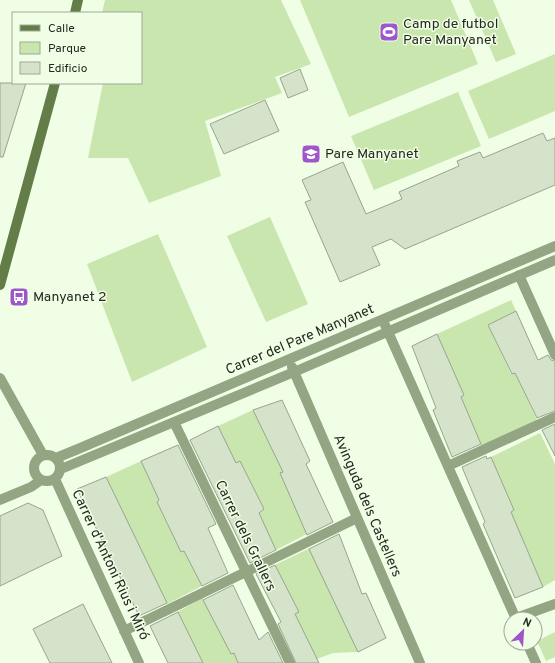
<svg xmlns="http://www.w3.org/2000/svg" width="555" height="663" font-family="Overpass,sans-serif">
<style>
.green{fill:#c8e6ad}
.building{fill:#d6e3cb;stroke:#98a48e}
.lines{fill:none;stroke-linecap:round;stroke-linejoin:round}
.street{stroke:#93a583;stroke-width:10}
.secondary{stroke:#637d49;stroke-width:10}
.labels{text-anchor:middle;dominant-baseline:central;stroke-width:3;stroke-linejoin:round;paint-order:stroke}
.poi-label{font-size:14px;fill:#252920;stroke:#f1fee6;text-anchor:start}
.street-label{font-size:14px;fill:#252920;stroke:#f1fee6}
</style>
<rect width="100%" height="100%" fill="#f1fee6"/>
<!-- green -->
<path class="green" d="M 105,0 L 281,0 L 311,64 L 275,77 L 282,93 L 205,121 L 221,176 L 149,203 L 128,158 L 88,158 L 103,83 L 141,83 L 141,13 L 102,13 Z
M 300,0 L 451,0 L 478,64 L 349,117 Z
M 469,0 L 493,0 L 516,54 L 496,62 Z
M 555,54 L 555,111 L 489,139 L 468,91 Z
M 458,92 L 481,146 L 374,190 L 351,136 Z
M 270,217 L 308,304 L 266,322 L 227,236 Z
M 158,234 L 207,347 L 132,382 L 87,264 Z
M 511,300 L 516,311 L 488,325 L 511,374 L 515,373 L 537,420 L 482,447 L 461,397 L 464,395 L 437,334 Z
M 253,410 L 283,472 L 307,534 L 276,550 L 259,513 L 264,509 L 240,461 L 236,463 L 218,426 Z
M 540,433 L 555,464 L 555,580 L 543,587 L 511,512 L 514,510 L 491,457 Z
M 141,461 L 159,500 L 157,502 L 181,552 L 184,551 L 202,586 L 167,604 L 106,477 Z
M 310,548 L 358,652 L 333,653 L 317,659 L 295,614 L 299,612 L 275,565 Z
M 203,598 L 231,654 L 234,653 L 238,663 L 203,663 L 177,612 Z
M 555,632 L 555,657 L 546,661 L 537,641 Z"/>
<!-- building -->
<path class="building" d="M 300,69 L 308,90 L 288,98 L 280,78 Z
M 0,83 L 26,83 L 3,157 L 0,157 Z
M 265,100 L 279,131 L 224,154 L 210,124 Z
M 543,133 L 547,141 L 555,138 L 555,185 L 405,249 L 391,239 L 372,247 L 380,265 L 340,282 L 305,202 L 311,200 L 302,180 L 343,162 L 366,214 L 402,199 L 399,192 L 459,166 L 457,161 L 480,152 L 483,158 Z
M 516,311 L 538,360 L 548,355 L 551,360 L 555,361 L 555,411 L 537,418 L 515,373 L 512,374 L 488,325 Z
M 437,334 L 464,395 L 461,397 L 481,444 L 452,457 L 433,410 L 436,408 L 412,346 Z
M 282,400 L 310,461 L 306,464 L 333,522 L 307,535 L 280,473 L 283,472 L 253,410 Z
M 555,424 L 555,456 L 542,430 Z
M 218,426 L 236,463 L 240,461 L 264,509 L 259,513 L 276,550 L 250,563 L 190,440 Z
M 178,445 L 216,524 L 208,528 L 228,573 L 202,586 L 184,551 L 181,552 L 157,502 L 159,500 L 141,461 Z
M 486,456 L 487,459 L 491,457 L 514,510 L 511,512 L 543,587 L 515,598 L 483,524 L 485,522 L 462,467 Z
M 106,477 L 167,603 L 139,616 L 77,489 Z
M 28,503 L 43,510 L 62,556 L 0,586 L 0,516 Z
M 339,534 L 362,594 L 366,593 L 386,638 L 358,652 L 309,549 Z
M 275,565 L 299,612 L 295,614 L 319,663 L 296,663 L 278,624 L 281,622 L 256,574 Z
M 233,585 L 259,640 L 268,632 L 283,663 L 238,663 L 234,653 L 231,654 L 203,600 Z
M 83,604 L 112,663 L 50,663 L 33,629 Z
M 178,612 L 203,663 L 168,663 L 150,626 Z"/>
<g class="lines">
<!-- street -->
<path class="street" d="M 519,275 L 555,355
M 385,325 L 516,619
M 292,367 L 420,663
M 0,378 L 43,455
M 174,422 L 290,663
M34 468a13 13 0 1 1 26 0a13 13 0 1 1-26 0Z
M 56,458 L 78,449 L 555,246
M 448,466 L 555,417
M 61,469 L 294,372 L 555,260
M 55,479 L 139,663
M 0,500 L 31,487 L 41,480
M 516,618 L 555,604
M 124,631 L 357,518
M 527,643 L 536,663"/>
<!-- secondary -->
<path class="secondary" d="M 75,13 L 78,0
M 0,285 L 55,83"/>
</g>
<!-- icons -->
<defs>
<g id="stadium-square" transform="scale(1)"><rect x="-9" y="-9" width="18" height="18" rx="4" fill="#9d56cb" stroke="#f1fee6"/><path d="M0-5a6.5 5 0 1 0 0 10a6.5 5 0 1 0 0-10ZM-3.5-1.8h7v3.6h-7Z" fill="#fff"/></g>
<g id="school-square" transform="scale(1)"><rect x="-9" y="-9" width="18" height="18" rx="4" fill="#9d56cb" stroke="#f1fee6"/><path d="M0-5L7-2L0 1L-7-2ZM-4 1L0 2.5L4 1V4Q0 6-4 4Z" fill="#fff"/></g>
<g id="bus-square" transform="scale(1)"><rect x="-9" y="-9" width="18" height="18" rx="4" fill="#9d56cb" stroke="#f1fee6"/><path d="M-5-6H5V4H4V6H2V4H-2V6H-4V4H-5ZM-3.5-4V0h7V-4ZM-3.5 1.2v1.5H-2V1.2ZM2 1.2v1.5H3.5V1.2Z" fill="#fff"/></g>
</defs>
<g fill-rule="evenodd">
<use href="#stadium-square" x="389" y="32"/>
<use href="#school-square" x="311" y="154"/>
<use href="#bus-square" x="19" y="297"/>
</g>
<g class="labels">
<!-- poi labels -->
<g class="poi-label">
<text x="403" y="24">Camp de futbol<tspan x="403" dy="16">Pare Manyanet</tspan></text>
<text x="325" y="154">Pare Manyanet</text>
<text x="33" y="297">Manyanet 2</text>
</g>
<!-- street labels -->
<g class="street-label">
<text transform="translate(300 340) rotate(-23)">Carrer del Pare Manyanet</text>
<text transform="translate(367 506) rotate(67)">Avinguda dels Castellers</text>
<text transform="translate(245 536) rotate(64)">Carrer dels Grallers</text>
<text transform="translate(110 565) rotate(65)">Carrer d'Antoni Rius i Miró</text>
</g>
</g>
<!-- legend -->
<rect x="12" y="12" width="130" height="72" fill="#f1fee6" stroke="#9fa997"/>
<rect x="20" y="25" width="20" height="6" fill="#637d49" stroke="#9fa997"/>
<text x="48" y="32" font-size="12" fill="#252920">Calle</text>
<rect x="20" y="42" width="20" height="12" fill="#c8e6ad" stroke="#9fa997"/>
<text x="48" y="52" font-size="12" fill="#252920">Parque</text>
<rect x="20" y="62" width="20" height="12" fill="#d6e3cb" stroke="#9fa997"/>
<text x="48" y="72" font-size="12" fill="#252920">Edificio</text>
<!-- north arrow -->
<g transform="translate(523 631) rotate(25)"><circle r="19" fill="#f1fee6" stroke="#9fa997"/>
<path d="M0-3L7 15L0 10L-7 15Z" fill="#9d56cb"/>
<text y="-6" font-size="11" font-weight="bold" text-anchor="middle" fill="#252920">N</text>
</g>
</svg>
